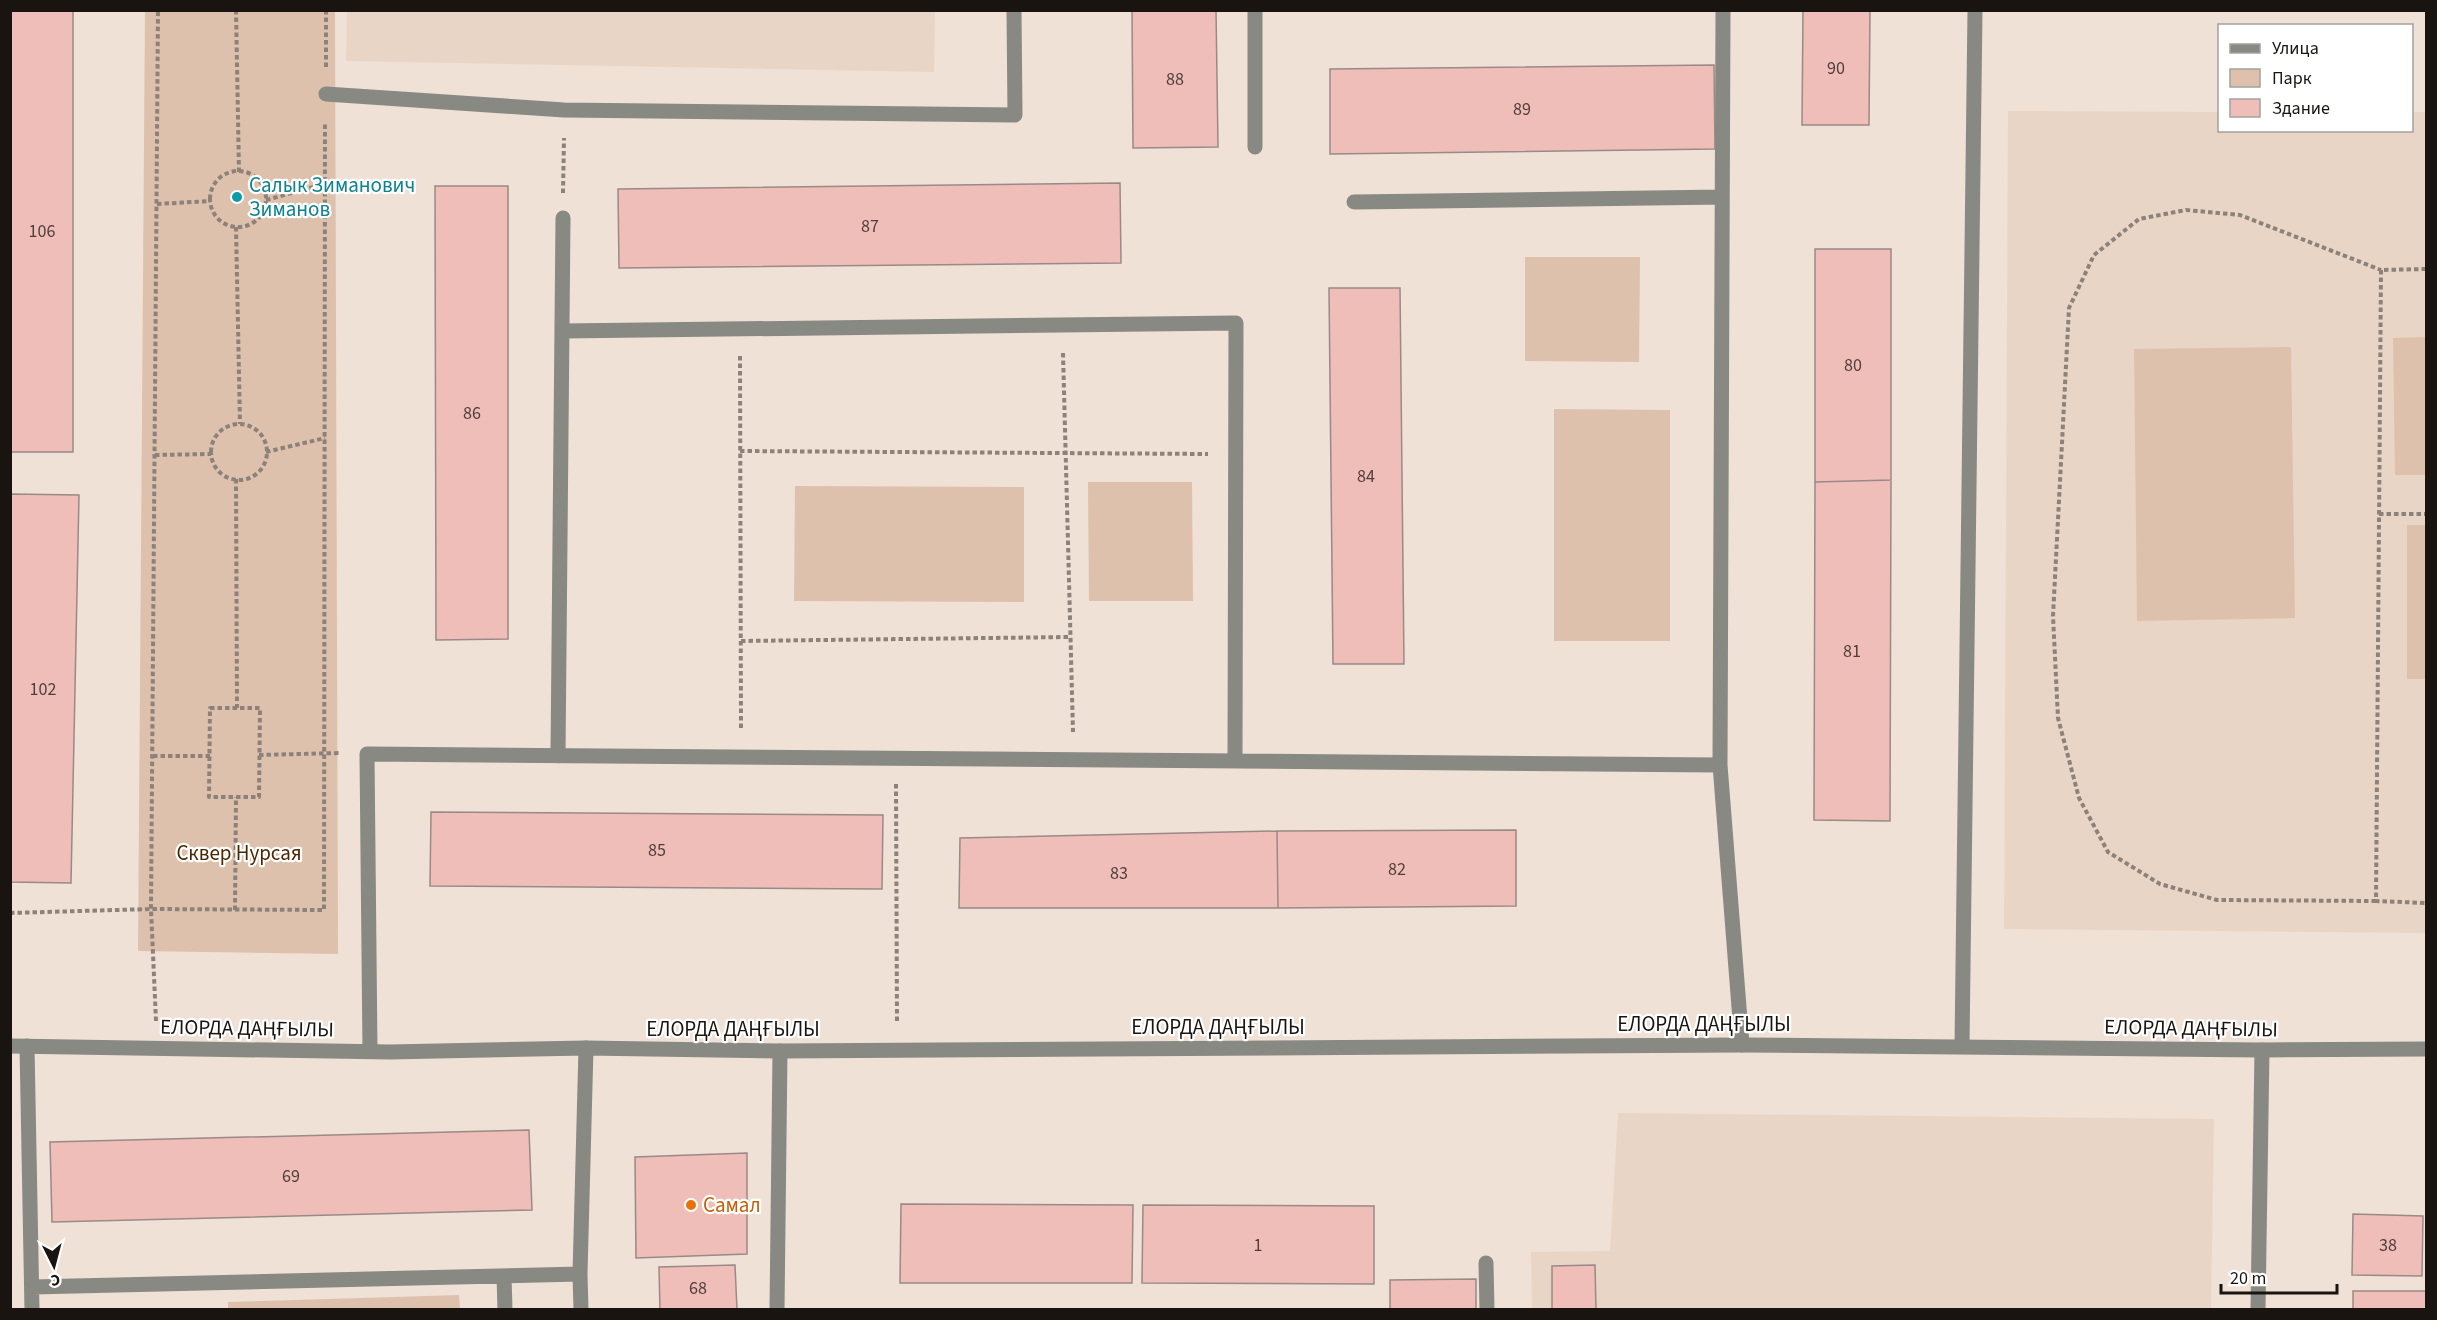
<svg xmlns="http://www.w3.org/2000/svg" width="2437" height="1320" font-family="'Source Sans 3',sans-serif">
<style>
.built{fill:#e9d5c5}
.green{fill:#ddc1ac}
.building{fill:#f0beb8;stroke:#9a8987;stroke-width:1.5}
.lines{fill:none;stroke-linecap:round;stroke-linejoin:round}
.path{stroke:#8c827a;stroke-width:4;stroke-dasharray:4.5 3;stroke-linecap:butt}
.service{stroke:#888982;stroke-width:15}
.minor{stroke:#888982;stroke-width:15}
.tertiary{stroke:#888982;stroke-width:15}
.culture-dot{fill:#0f9aa8;stroke:#fff;stroke-width:2}
.food-dot{fill:#e8710a;stroke:#fff;stroke-width:2}
.labels{text-anchor:middle;dominant-baseline:central;stroke-width:4.5;stroke-linejoin:round;paint-order:stroke}
.number-label{font-size:18px;fill:#4f3e3a}
.culture-label{font-size:21px;fill:#0d838f;stroke:#fff;text-anchor:start}
.park-label{font-size:21px;fill:#4b2702;stroke:#fff}
.street-label{font-size:21px;fill:#191410;stroke:#fff}
.food-label{font-size:21px;fill:#c56008;stroke:#fff;text-anchor:start}
</style>
<rect width="100%" height="100%" fill="#efe1d6"/>
<!-- built -->
<path class="built" d="M 347,11 L 935,11 L 934,72 L 346,61 Z
M 2008,111 L 2219,112 L 2220,130 L 2412,130 L 2412,112 L 2426,112 L 2426,933 L 2004,929 Z
M 1618,1113 L 2214,1119 L 2211,1309 L 1532,1309 L 1531,1252 L 1610,1251 Z"/>
<!-- green -->
<path class="green" d="M 145,11 L 335,11 L 338,954 L 138,951 Z
M 1525,257 L 1640,257 L 1639,362 L 1525,361 Z
M 2426,337 L 2426,475 L 2395,475 L 2393,338 Z
M 2291,347 L 2295,618 L 2137,621 L 2134,349 Z
M 1554,409 L 1670,410 L 1670,641 L 1554,641 Z
M 1088,482 L 1192,482 L 1193,601 L 1089,601 Z
M 795,486 L 1024,487 L 1024,602 L 794,601 Z
M 2407,525 L 2426,525 L 2426,679 L 2407,679 Z
M 459,1295 L 460,1309 L 228,1309 L 228,1302 Z"/>
<!-- building -->
<path class="building" d="M 10,10 L 73,10 L 73,452 L 10,452 Z
M 1132,10 L 1216,10 L 1218,147 L 1133,148 Z
M 1803,10 L 1870,10 L 1869,125 L 1802,125 Z
M 1714,65 L 1715,149 L 1330,154 L 1330,69 Z
M 1120,183 L 1121,263 L 619,268 L 618,189 Z
M 435,186 L 508,186 L 508,639 L 436,640 Z
M 1815,249 L 1891,249 L 1891,480 L 1815,482 Z
M 1329,288 L 1400,288 L 1404,664 L 1333,664 Z
M 1891,480 L 1890,821 L 1814,820 L 1815,482 Z
M 10,494 L 79,495 L 71,883 L 10,882 Z
M 431,812 L 883,815 L 882,889 L 430,886 Z
M 1516,830 L 1516,906 L 1278,908 L 1277,831 Z
M 1277,831 L 1278,908 L 959,908 L 960,838 Z
M 529,1130 L 532,1210 L 52,1222 L 50,1142 Z
M 747,1153 L 747,1254 L 636,1258 L 635,1157 Z
M 901,1204 L 1133,1205 L 1132,1283 L 900,1283 Z
M 1143,1205 L 1374,1206 L 1374,1284 L 1142,1283 Z
M 2353,1214 L 2423,1216 L 2422,1276 L 2352,1275 Z
M 735,1265 L 737,1310 L 660,1310 L 659,1267 Z
M 1595,1265 L 1596,1310 L 1552,1310 L 1552,1266 Z
M 1476,1279 L 1476,1310 L 1390,1310 L 1390,1280 Z
M 2353,1291 L 2426,1291 L 2426,1310 L 2353,1310 Z"/>
<g class="lines">
<!-- path -->
<path class="path" d="M 236,10 L 239,172
M 326,67 L 326,10
M210 199a28 28 0 1 1 56 0a28 28 0 1 1-56 0Z
M 563,193 L 564,138
M 266,200 L 325,184
M 157,204 L 210,201
M 236,227 L 240,424
M 2426,269 L 2381,270 L 2376,901 L 2426,903
M 1063,353 L 1073,732
M 740,356 L 741,729
M211 452a28 28 0 1 1 56 0a28 28 0 1 1-56 0Z
M 740,451 L 1208,454
M 266,452 L 325,438
M 155,455 L 211,454
M 236,479 L 237,708
M 2379,514 L 2426,514
M 741,641 L 1070,637
M 210,708 L 260,708 L 259,797 L 209,797 Z
M 259,755 L 339,753
M 153,756 L 210,756
M 896,784 L 897,1022
M 2376,901 L 2217,900 L 2160,884 L 2108,852 L 2079,798 L 2058,718 L 2053,616 L 2069,308 L 2094,255 L 2139,219 L 2186,210 L 2240,215 L 2381,270
M 235,910 L 236,797
M 10,913 L 151,909 L 324,910 L 325,122
M 156,1021 L 151,909 L 158,10"/>
<!-- service -->
<path class="service" d="M 1723,10 L 1720,765 L 1742,1045
M 326,94 L 564,110 L 1015,115 L 1014,10
M 1255,147 L 1255,10
M 1354,202 L 1722,197
M 563,331 L 1236,323 L 1235,761
M 558,756 L 563,218
M 27,1046 L 32,1310
M 370,1051 L 367,754 L 1720,765
M 1486,1263 L 1487,1310
M 580,1274 L 581,1310
M 504,1276 L 505,1310
M 32,1287 L 580,1274 L 586,1048"/>
<!-- minor -->
<path class="minor" d="M 1962,1046 L 1975,10
M 777,1310 L 780,1051
M 2258,1310 L 2262,1050"/>
<!-- tertiary -->
<path class="tertiary" d="M 10,1046 L 390,1052 L 586,1048 L 780,1051 L 1742,1045 L 2262,1050 L 2426,1049"/>
</g>
<!-- markers -->
<circle class="culture-dot" cx="237" cy="197" r="6"/>
<circle class="food-dot" cx="691" cy="1205" r="6"/>
<g class="labels">
<!-- number labels -->
<g class="number-label">
<text x="1836" y="68">90</text>
<text x="1175" y="79">88</text>
<text x="1522" y="109">89</text>
<text x="870" y="226">87</text>
<text x="42" y="231">106</text>
<text x="1853" y="365">80</text>
<text x="472" y="413">86</text>
<text x="1366" y="476">84</text>
<text x="1852" y="651">81</text>
<text x="43" y="689">102</text>
<text x="657" y="850">85</text>
<text x="1397" y="869">82</text>
<text x="1119" y="873">83</text>
<text x="291" y="1176">69</text>
<text x="1258" y="1245">1</text>
<text x="2388" y="1245">38</text>
<text x="698" y="1288">68</text>
</g>
<!-- culture labels -->
<g class="culture-label">
<text x="249" y="185">Салык Зиманович<tspan x="249" dy="24">Зиманов</tspan></text>
</g>
<!-- park labels -->
<g class="park-label">
<text x="239" y="853">Сквер Нурсая</text>
</g>
<!-- street labels -->
<g class="street-label">
<text x="1704" y="1024">ЕЛОРДА ДАҢҒЫЛЫ</text>
<text x="1218" y="1027">ЕЛОРДА ДАҢҒЫЛЫ</text>
<text transform="translate(247 1028) rotate(1)">ЕЛОРДА ДАҢҒЫЛЫ</text>
<text transform="translate(2191 1028) rotate(1)">ЕЛОРДА ДАҢҒЫЛЫ</text>
<text x="733" y="1029">ЕЛОРДА ДАҢҒЫЛЫ</text>
</g>
<!-- food labels -->
<g class="food-label">
<text x="703" y="1205">Самал</text>
</g>
</g>
<!-- border -->
<rect width="2437" height="1320" fill="none" stroke="#191410" stroke-width="24"/>
<!-- legend -->
<rect x="2218" y="24" width="195" height="108" fill="#ffffff" stroke="#a3a19f" stroke-width="1.5"/>
<rect x="2230" y="44" width="30" height="9" fill="#888982" stroke="#a3a19f" stroke-width="1.5"/>
<text x="2272" y="54" font-size="18" fill="#191410">Улица</text>
<rect x="2230" y="69" width="30" height="18" fill="#ddc1ac" stroke="#a3a19f" stroke-width="1.5"/>
<text x="2272" y="84" font-size="18" fill="#191410">Парк</text>
<rect x="2230" y="99" width="30" height="18" fill="#f0beb8" stroke="#a3a19f" stroke-width="1.5"/>
<text x="2272" y="114" font-size="18" fill="#191410">Здание</text>
<!-- north arrow -->
<g transform="translate(54 1266) rotate(174)" stroke="#ffffff" stroke-width="4.5" paint-order="stroke">
<path d="M0-4.5L10 22L0 15L-10 22Z" fill="#191410"/>
<text y="-9" font-size="16" font-weight="bold" text-anchor="middle" fill="#191410">С</text>
</g>
<!-- scale -->
<path d="M2221 1284v9h116v-9" fill="none" stroke="#191410" stroke-width="3"/>
<text x="2230" y="1284" font-size="18" fill="#191410" stroke="#ffffff" stroke-width="4.5" paint-order="stroke">20 m</text>
</svg>
